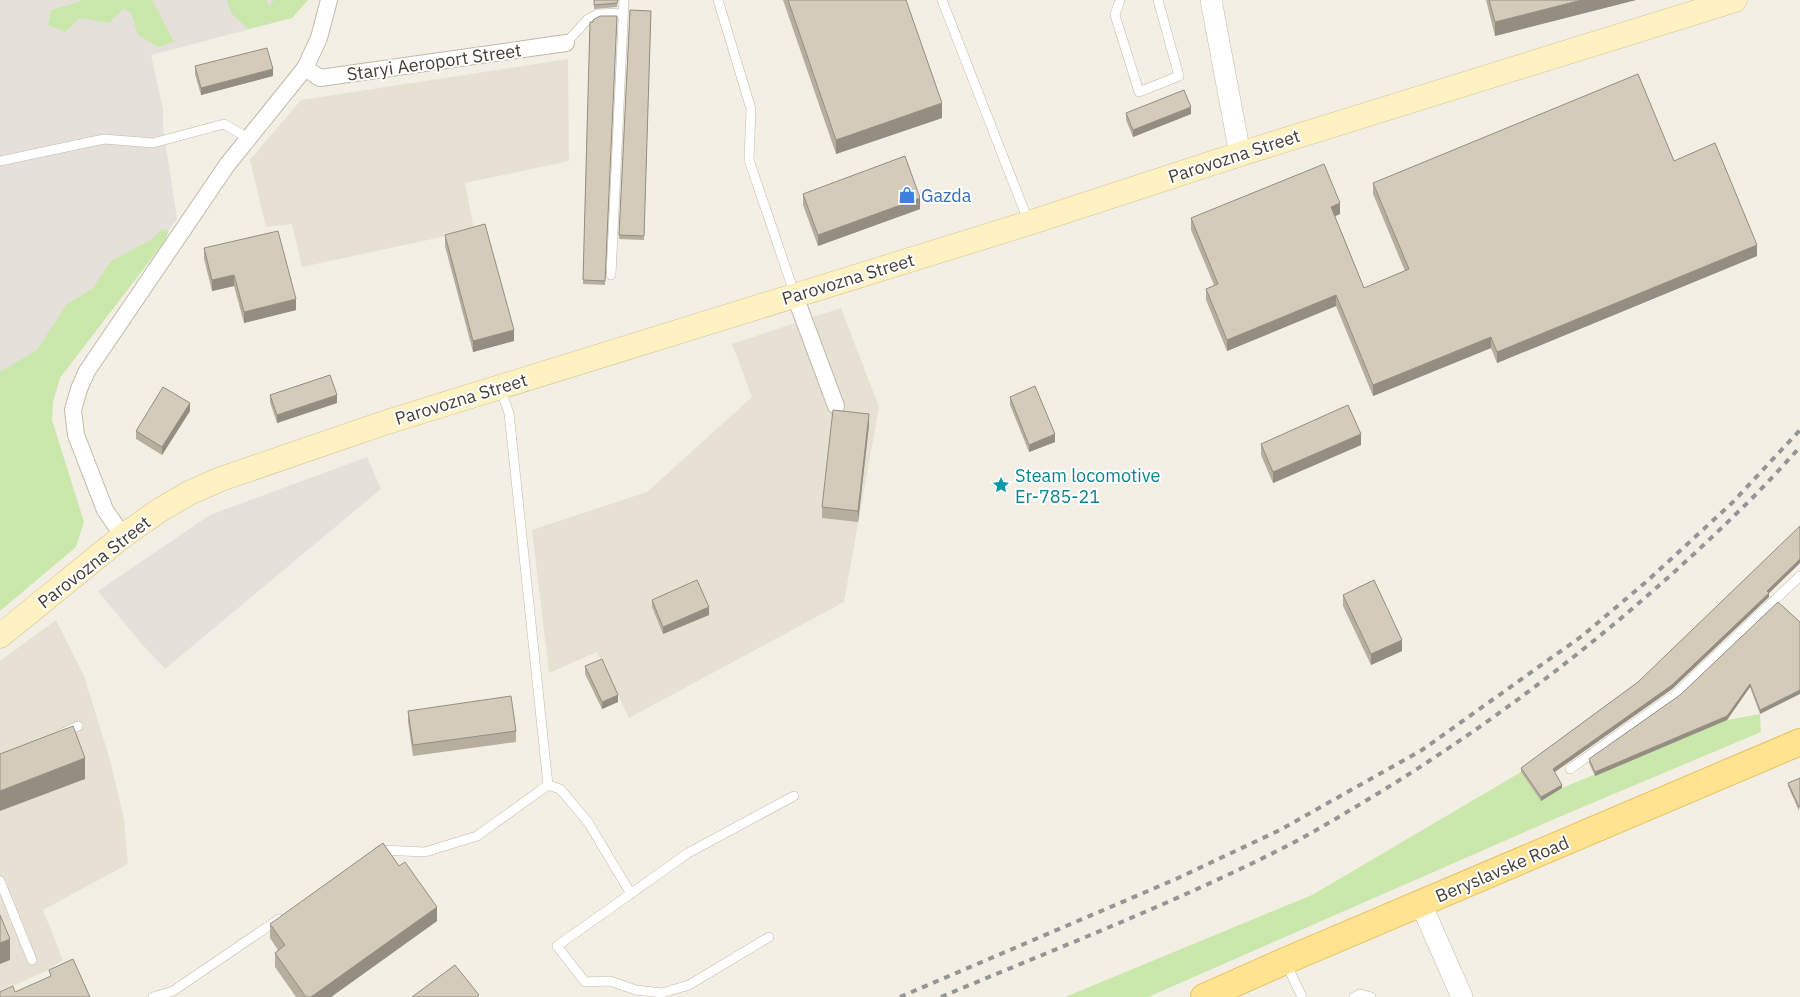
<svg xmlns="http://www.w3.org/2000/svg" width="1800" height="997" font-family="'IBM Plex Sans',sans-serif">
<style>
.residential{fill:#e7e1d3}
.industrial{fill:#e5e0da}
.green{fill:#cbe8ac}
.lines{fill:none;stroke-linecap:round;stroke-linejoin:round}
.service-casing{stroke:#c1baaa;stroke-width:10}
.minor-casing{stroke:#c1baaa;stroke-width:18}
.tertiary-casing{stroke:#c1baaa;stroke-width:22}
.secondary-casing{stroke:#d4c494;stroke-width:25}
.primary-casing{stroke:#e5c160;stroke-width:28}
.service{stroke:#fff;stroke-width:9}
.minor{stroke:#fff;stroke-width:16}
.tertiary{stroke:#fff;stroke-width:21}
.secondary{stroke:#fff2c2;stroke-width:24}
.primary{stroke:#ffe391;stroke-width:26}
.rail{stroke:#959595;stroke-width:4;stroke-dasharray:6 6;stroke-linecap:butt}
.wall{fill:#b6afa0}
.shaded-wall{fill:#948e82}
.building{fill:#d4cbba;stroke:#948e82}
.labels{text-anchor:middle;dominant-baseline:central;stroke-width:4;stroke-linejoin:round;paint-order:stroke}
.street-label{font-size:18px;fill:#453f34;stroke:#fff}
.shop-label{font-size:18px;fill:#366cbe;stroke:#fff;text-anchor:start}
.culture-label{font-size:18px;fill:#0d838f;stroke:#fff;text-anchor:start}
</style>
<rect width="100%" height="100%" fill="#f3efe5"/>
<!-- residential -->
<path class="residential" d="M 568,59 L 569,161 L 465,183 L 474,230 L 302,267 L 292,224 L 266,227 L 250,160 L 301,100 Z
M 841,308 L 879,407 L 844,602 L 629,718 L 597,652 L 549,673 L 532,530 L 647,492 L 752,397 L 732,344 Z
M 56,620 L 84,676 L 110,760 L 124,819 L 128,864 L 43,910 L 63,960 L 46,971 L 0,992 L 0,661 Z"/>
<!-- industrial -->
<path class="industrial" d="M 0,0 L 308,0 L 292,18 L 151,55 L 163,109 L 163,127 L 177,219 L 64,365 L 0,411 Z
M 367,457 L 381,489 L 165,669 L 140,642 L 98,591 L 210,515 Z"/>
<!-- green -->
<path class="green" d="M 81,0 L 152,0 L 174,42 L 158,47 L 138,35 L 131,13 L 123,9 L 109,23 L 80,18 L 65,32 L 48,25 L 51,10 L 79,2 Z
M 227,0 L 266,0 L 269,6 L 274,0 L 308,0 L 292,18 L 248,29 L 231,13 Z
M 162,229 L 169,230 L 165,241 L 60,378 L 53,402 L 52,420 L 84,522 L 76,547 L 0,611 L 0,372 L 37,350 L 67,304 L 92,289 L 111,261 L 151,240 Z
M 1760,714 L 1761,732 L 1559,817 L 1148,997 L 1065,997 L 1312,895 L 1521,772 L 1541,800 L 1562,788 L 1727,720 Z"/>
<g class="lines">
<!-- service casing -->
<g class="service-casing">
<path id="service" d="M 718,0 L 751,109 L 749,160 L 795,295
M 942,0 L 1029,223
M 1120,0 L 1115,15 L 1139,92 L 1179,76 L 1158,0
M 566,43 L 588,19 L 598,14 L 623,13
M 0,161 L 104,139 L 153,143 L 224,124 L 248,138
M 611,275 L 624,0
M 500,388 L 509,413 L 548,785 L 560,789 L 577,809 L 588,822 L 631,894
M 63,733 L 78,726
M 1570,769 L 1676,694 L 1800,576
M 378,852 L 381,850 L 425,852 L 477,836 L 548,785
M 0,881 L 32,960
M 769,937 L 689,985 L 662,993 L 636,990 L 610,981 L 585,982 L 557,946 L 688,853 L 794,796
M 1286,963 L 1302,997
M 153,997 L 173,991 L 279,919
M 1354,997 L 1360,994 L 1371,997"/>
</g>
<!-- minor casing -->
<g class="minor-casing">
<path id="minor" d="M 305,68 L 320,78 L 566,43
M 795,296 L 836,406
M 123,536 L 105,510 L 76,435 L 73,410 L 79,389 L 87,371 L 227,165 L 305,68 L 319,38 L 329,0"/>
</g>
<!-- tertiary casing -->
<g class="tertiary-casing">
<path id="tertiary" d="M 1211,0 L 1240,154
M 1421,904 L 1462,997"/>
</g>
<!-- secondary casing -->
<g class="secondary-casing">
<path id="secondary" d="M 0,636 L 123,536 L 160,510 L 189,493 L 221,479 L 384,423 L 1029,223 L 1240,154 L 1735,0"/>
</g>
<!-- primary casing -->
<g class="primary-casing">
<path id="primary" d="M 1204,997 L 1285,961 L 1800,742"/>
</g>
<!-- service -->
<use href="#service" class="service"/>
<!-- minor -->
<use href="#minor" class="minor"/>
<!-- tertiary -->
<use href="#tertiary" class="tertiary"/>
<!-- secondary -->
<use href="#secondary" class="secondary"/>
<!-- primary -->
<use href="#primary" class="primary"/>
<!-- rail -->
<path class="rail" d="M 900,997 L 1176,879 L 1280,830 L 1422,750 L 1582,636 L 1646,582 L 1732,503 L 1800,430
M 941,997 C 1057,948 1175,903 1287,846 C 1318,830 1347,812 1377,794 C 1508,714 1630,618 1739,511 C 1760,491 1780,469 1800,447"/>
</g>
<!-- wall -->
<path class="wall" d="M 594,0 L 618,0 L 617,7 L 594,9 Z
M 783,0 L 906,0 L 942,118 L 836,154 Z
M 1486,0 L 1636,0 L 1495,36 Z
M 630,10 L 651,11 L 644,240 L 619,239 Z
M 617,16 L 605,285 L 583,284 L 590,22 L 593,22 Z
M 195,66 L 273,76 L 201,95 L 195,74 Z
M 1126,113 L 1191,114 L 1133,137 L 1126,120 Z
M 1674,161 L 1757,256 L 1497,363 L 1491,348 L 1373,396 L 1336,306 L 1227,351 L 1206,300 L 1206,289 L 1214,285 L 1191,230 L 1191,218 L 1340,214 L 1335,216 L 1364,288 L 1405,271 L 1373,194 L 1373,183 Z
M 803,194 L 920,209 L 818,246 L 803,205 Z
M 445,235 L 514,341 L 473,352 L 445,246 Z
M 204,248 L 296,310 L 244,323 L 234,286 L 212,291 L 204,259 Z
M 270,395 L 337,403 L 277,423 L 270,402 Z
M 1010,397 L 1055,442 L 1029,452 L 1010,405 Z
M 190,411 L 162,455 L 136,439 L 136,431 Z
M 869,425 L 858,522 L 822,518 L 822,507 Z
M 1261,444 L 1361,445 L 1273,483 L 1261,455 Z
M 1800,563 L 1769,593 L 1769,597 L 1672,689 L 1555,772 L 1562,788 L 1541,801 L 1521,772 L 1521,768 Z
M 1343,595 L 1402,651 L 1371,665 L 1343,606 Z
M 652,600 L 709,615 L 663,634 L 652,607 Z
M 1800,622 L 1760,714 L 1750,687 L 1727,720 L 1595,776 L 1589,763 L 1589,759 Z
M 585,666 L 618,702 L 602,709 L 585,674 Z
M 408,711 L 516,731 L 516,742 L 413,756 L 408,722 Z
M 1800,778 L 1799,811 L 1788,786 L 1788,783 Z
M 437,921 L 331,997 L 296,997 L 275,967 L 275,953 L 278,950 L 270,938 L 270,924 Z"/>
<!-- shaded-wall -->
<path class="shaded-wall" d="M 1582,0 L 1636,0 L 1495,36 L 1495,22 Z
M 273,69 L 273,76 L 201,95 L 201,88 Z
M 942,103 L 942,118 L 836,154 L 836,140 Z
M 1191,107 L 1191,114 L 1133,137 L 1133,130 Z
M 920,198 L 920,209 L 818,246 L 818,235 Z
M 1340,203 L 1340,214 L 1331,218 L 1331,207 Z
M 1757,245 L 1757,256 L 1497,363 L 1497,352 Z
M 234,275 L 234,286 L 212,291 L 212,280 Z
M 1336,295 L 1336,306 L 1227,351 L 1227,340 Z
M 296,299 L 296,310 L 244,323 L 244,312 Z
M 514,330 L 514,341 L 473,352 L 473,341 Z
M 1491,337 L 1491,348 L 1373,396 L 1373,385 Z
M 337,395 L 337,403 L 277,423 L 277,415 Z
M 190,403 L 190,411 L 162,455 L 162,447 Z
M 869,414 L 869,425 L 858,522 L 858,511 Z
M 1055,434 L 1055,442 L 1029,452 L 1029,445 Z
M 1361,434 L 1361,445 L 1273,483 L 1273,472 Z
M 1800,559 L 1800,563 L 1767,595 L 1767,591 Z
M 1769,593 L 1769,597 L 1672,689 L 1553,773 L 1553,769 Z
M 709,607 L 709,615 L 663,634 L 663,627 Z
M 1402,640 L 1402,651 L 1371,665 L 1371,654 Z
M 1750,684 L 1750,687 L 1727,720 L 1595,776 L 1595,772 Z
M 1800,690 L 1800,694 L 1760,714 L 1760,710 Z
M 618,695 L 618,702 L 602,709 L 602,702 Z
M 85,758 L 85,779 L 0,811 L 0,791 Z
M 1562,785 L 1562,788 L 1541,801 L 1541,797 Z
M 437,907 L 437,921 L 331,997 L 311,997 Z
M 10,939 L 10,960 L 0,964 L 0,943 Z"/>
<!-- building -->
<path class="building" d="M 594,0 L 618,0 L 617,3 L 594,5 Z
M 788,0 L 906,0 L 942,103 L 836,140 Z
M 1489,0 L 1582,0 L 1495,22 Z
M 630,10 L 651,11 L 644,236 L 619,235 Z
M 600,16 L 617,16 L 605,281 L 583,280 L 590,22 L 593,22 L 593,20 Z
M 267,48 L 273,69 L 201,88 L 195,66 Z
M 1638,74 L 1674,161 L 1715,143 L 1757,245 L 1497,352 L 1491,337 L 1373,385 L 1336,295 L 1227,340 L 1206,289 L 1218,284 L 1191,218 L 1324,164 L 1340,203 L 1331,207 L 1364,288 L 1409,269 L 1373,183 Z
M 1184,90 L 1191,107 L 1133,130 L 1126,113 Z
M 905,156 L 920,198 L 818,235 L 803,194 Z
M 485,224 L 514,330 L 473,341 L 445,235 Z
M 278,231 L 296,299 L 244,312 L 234,275 L 212,280 L 204,248 Z
M 330,375 L 337,395 L 277,415 L 270,395 Z
M 1035,386 L 1055,434 L 1029,445 L 1010,397 Z
M 163,387 L 190,403 L 162,447 L 136,431 Z
M 1348,405 L 1361,434 L 1273,472 L 1261,444 Z
M 833,410 L 869,414 L 858,511 L 822,507 Z
M 1800,526 L 1800,559 L 1767,591 L 1769,593 L 1672,685 L 1553,769 L 1562,785 L 1541,797 L 1521,768 L 1638,682 Z
M 697,580 L 709,607 L 663,627 L 652,600 Z
M 1374,580 L 1402,640 L 1371,654 L 1343,595 Z
M 1778,602 L 1800,622 L 1800,690 L 1760,710 L 1750,684 L 1727,716 L 1595,772 L 1589,759 L 1680,695 Z
M 602,659 L 618,695 L 602,702 L 585,666 Z
M 511,696 L 516,731 L 413,745 L 408,711 Z
M 73,726 L 85,758 L 0,791 L 0,754 Z
M 1800,778 L 1800,807 L 1799,807 L 1788,783 Z
M 383,843 L 399,866 L 405,862 L 437,907 L 311,997 L 306,997 L 275,953 L 285,945 L 270,924 Z
M 0,915 L 10,939 L 0,943 Z
M 73,959 L 90,997 L 0,997 L 0,992 L 13,986 L 15,992 L 51,976 L 49,970 Z
M 455,965 L 479,995 L 477,997 L 412,997 Z"/>
<!-- icons -->
<defs>
<g id="shop-bare" transform="scale(1.35)"><path d="M-5-2.5h2.3a2.7 3.5 0 0 1 5.4 0H5L5.5 6h-11ZM-1.5-2.5h3a1.5 2.3 0 0 0-3 0Z" fill="#3f7fe0" stroke="#fff" stroke-width="2.5" paint-order="stroke"/></g>
<g id="sight-bare" transform="scale(1.35)"><path d="M0-6L1.8-2.2L6-1.7L2.9 1.2L3.7 5.4L0 3.3L-3.7 5.4L-2.9 1.2L-6-1.7L-1.8-2.2Z" fill="#0f9aa8" stroke="#fff" stroke-width="2.5" paint-order="stroke"/></g>
</defs>
<g fill-rule="evenodd">
<use href="#shop-bare" x="907" y="195"/>
<use href="#sight-bare" x="1001" y="485"/>
</g>
<g class="labels">
<!-- street labels -->
<g class="street-label">
<text transform="translate(434 62) rotate(-8)">Staryi Aeroport Street</text>
<text transform="translate(1234 156) rotate(-18)">Parovozna Street</text>
<text transform="translate(848 279) rotate(-17)">Parovozna Street</text>
<text transform="translate(461 399) rotate(-17)">Parovozna Street</text>
<text transform="translate(94 562) rotate(-38)">Parovozna Street</text>
<text transform="translate(1502 869) rotate(-23)">Beryslavske Road</text>
</g>
<!-- shop labels -->
<g class="shop-label">
<text x="921" y="195">Gazda</text>
</g>
<!-- culture labels -->
<g class="culture-label">
<text x="1015" y="475">Steam locomotive<tspan x="1015" dy="21">Er-785-21</tspan></text>
</g>
</g>
</svg>
